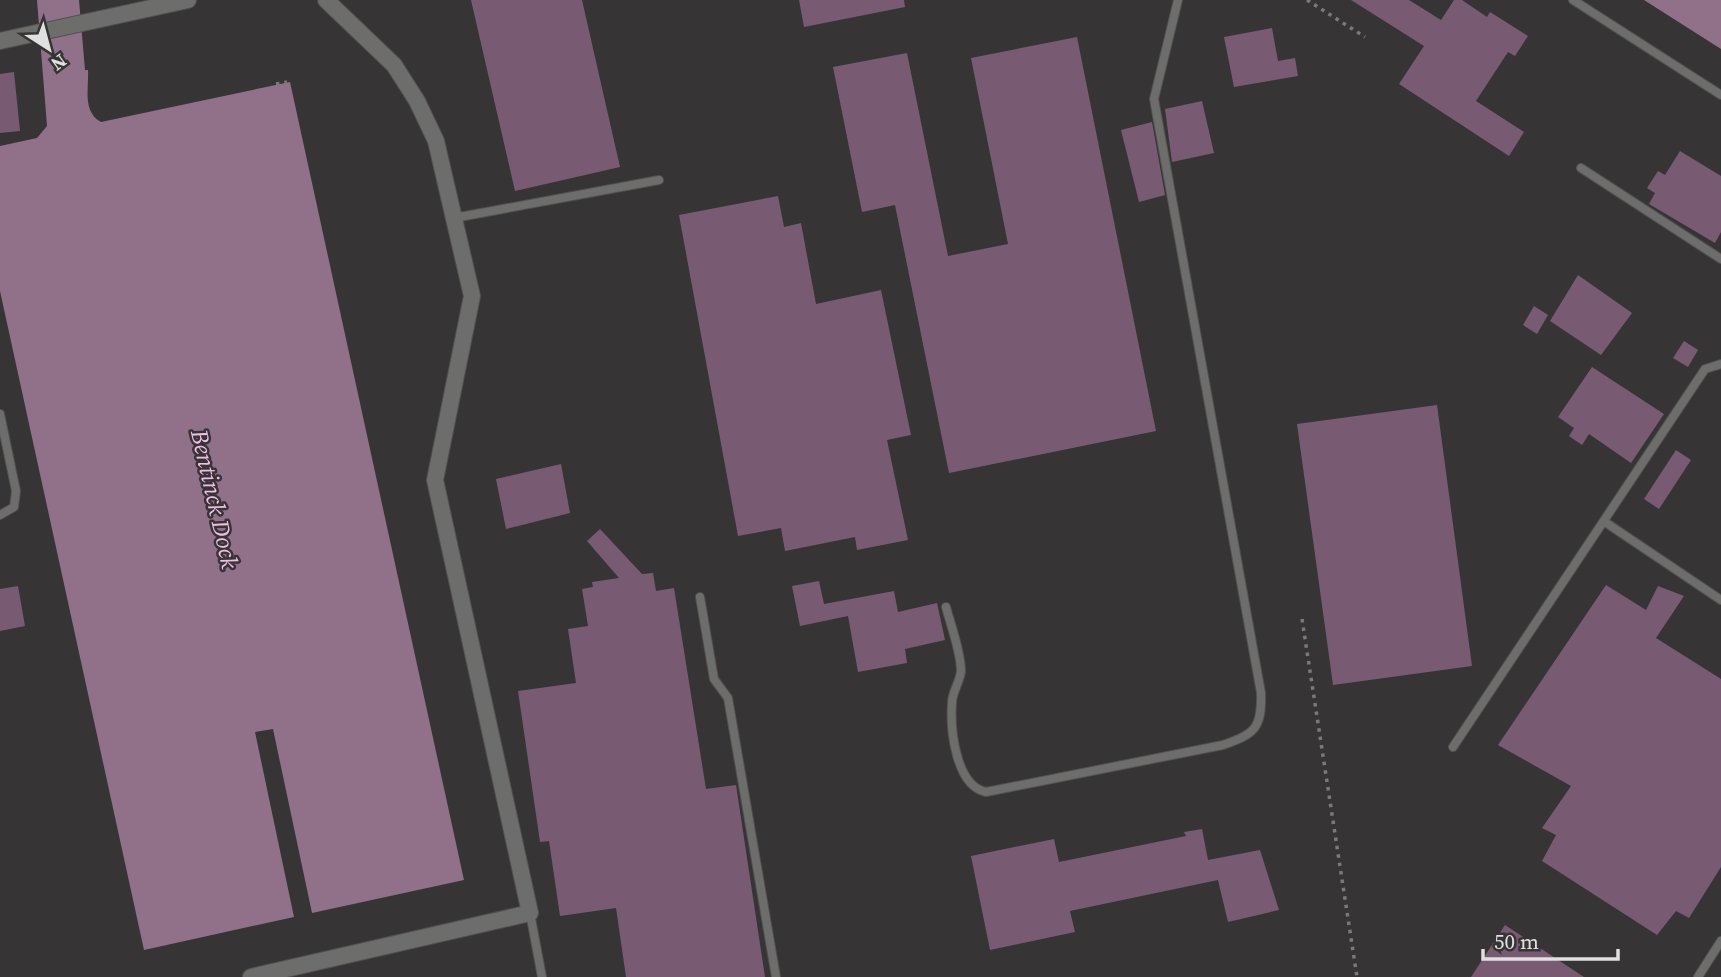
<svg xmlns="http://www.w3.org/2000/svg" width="1721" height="977" font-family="'Source Serif 4',serif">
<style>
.water{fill:#91708a}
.building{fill:#795a73}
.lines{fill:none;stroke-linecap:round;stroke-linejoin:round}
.lane-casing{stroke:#525051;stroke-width:10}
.street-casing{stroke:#525051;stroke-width:18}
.path{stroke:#7b797a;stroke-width:3.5;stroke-dasharray:3.5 5;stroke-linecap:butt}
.lane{stroke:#6d6d6b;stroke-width:8}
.street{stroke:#6d6d6b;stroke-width:16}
.labels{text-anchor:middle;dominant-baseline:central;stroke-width:5;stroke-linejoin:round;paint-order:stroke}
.water-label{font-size:24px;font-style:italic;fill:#f3bce8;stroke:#373436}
</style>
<rect width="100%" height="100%" fill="#373436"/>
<!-- water -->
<path class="water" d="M 37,0 L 79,0 L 85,70 L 88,70 C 89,89 82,111 101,122 L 290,82 L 464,880 L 312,913 L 273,729 L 255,732 L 294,917 L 144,950 L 0,291 L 0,146 L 37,138 L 47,126 Z
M 1644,0 L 1721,0 L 1721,49 Z"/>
<!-- building -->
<path class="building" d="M 471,0 L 582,0 L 620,167 L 515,191 Z
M 799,0 L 904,0 L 905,7 L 804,27 Z
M 1351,0 L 1409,0 L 1441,20 L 1454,0 L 1462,0 L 1487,17 L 1490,12 L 1528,36 L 1515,56 L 1508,52 L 1476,101 L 1524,132 L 1509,156 L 1399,84 L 1424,46 Z
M 1272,28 L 1278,61 L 1295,58 L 1298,76 L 1234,87 L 1224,37 Z
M 1077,37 L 1156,431 L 949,473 L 895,205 L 862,212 L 833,67 L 907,53 L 948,256 L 1008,244 L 971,58 Z
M 14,72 L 20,131 L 0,133 L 0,74 Z
M 1202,101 L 1214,153 L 1172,162 L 1165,109 Z
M 1152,122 L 1165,195 L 1139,202 L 1121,130 Z
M 1680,151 L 1721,176 L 1721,232 L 1715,243 L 1649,204 L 1655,193 L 1647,188 L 1658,171 L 1665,175 Z
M 778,196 L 784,227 L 801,223 L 816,304 L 881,290 L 911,435 L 887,440 L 908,540 L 857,550 L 855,537 L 785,551 L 781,528 L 738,536 L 679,215 Z
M 1578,275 L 1632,313 L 1601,355 L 1550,321 Z
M 1534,306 L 1548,315 L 1537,334 L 1523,325 Z
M 1684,341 L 1698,350 L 1688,367 L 1673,358 Z
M 1592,367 L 1664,414 L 1631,463 L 1589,434 L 1582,445 L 1569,436 L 1574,428 L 1558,417 Z
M 1437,405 L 1472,666 L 1333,685 L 1297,424 Z
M 1676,450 L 1691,460 L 1659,509 L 1644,499 Z
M 561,464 L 570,513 L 506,529 L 496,479 Z
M 600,529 L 642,574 L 653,573 L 656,591 L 674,588 L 706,789 L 736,785 L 765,977 L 626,977 L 616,908 L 560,916 L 549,841 L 540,842 L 518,691 L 576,683 L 568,629 L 588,626 L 582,589 L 593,587 L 592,582 L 619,578 L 587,541 Z
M 819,581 L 824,604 L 894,591 L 898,612 L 937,603 L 945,640 L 905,649 L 907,663 L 858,672 L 848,616 L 800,626 L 792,586 Z
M 1606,585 L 1646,610 L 1658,586 L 1684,596 L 1656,638 L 1721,679 L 1721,867 L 1689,918 L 1676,911 L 1657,935 L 1542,861 L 1556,835 L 1542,828 L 1571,786 L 1498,745 Z
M 18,586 L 25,626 L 0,631 L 0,589 Z
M 1202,829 L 1208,860 L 1260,850 L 1279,910 L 1228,922 L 1218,880 L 1070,911 L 1075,932 L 990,950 L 971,856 L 1054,839 L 1059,862 L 1186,836 L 1184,832 Z
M 1505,925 L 1584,977 L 1471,977 Z"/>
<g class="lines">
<!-- lane casing -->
<g class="lane-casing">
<path id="lane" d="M 1573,0 L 1721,95
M 1581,168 L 1721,259
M 454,218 L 659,180
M 0,414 L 16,491 L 14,507 L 0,515
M 1605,522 L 1721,600
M 700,597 L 714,679 L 728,698 L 776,977
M 946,607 C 951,626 961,652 961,671 C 960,682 952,692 952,703 C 950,730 956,786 986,792 L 1223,745 C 1255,734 1262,728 1261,693 L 1154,99 L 1178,0
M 1453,747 L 1705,369 L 1721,364
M 530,913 L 542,977
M 1698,977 L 1721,941"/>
</g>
<!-- street casing -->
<g class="street-casing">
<path id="street" d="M 0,41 L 188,0
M 251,977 L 530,913 L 435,480 L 472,296 L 436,141 L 417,101 L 394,65 L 326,0"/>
</g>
<!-- path -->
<path class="path" d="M 1307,0 L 1365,37
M 276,84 L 287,82
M 1302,619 L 1357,977"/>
<!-- lane -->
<use href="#lane" class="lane"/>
<!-- street -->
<use href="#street" class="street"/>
</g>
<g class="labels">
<!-- water labels -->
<g class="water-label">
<text transform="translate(215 499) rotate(77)">Bentinck Dock</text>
</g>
</g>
<!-- north arrow -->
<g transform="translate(49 49) rotate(144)" stroke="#373436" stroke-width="5" paint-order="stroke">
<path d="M0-5L12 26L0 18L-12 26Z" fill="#e1e0e1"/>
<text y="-10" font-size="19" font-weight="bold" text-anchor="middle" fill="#e1e0e1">N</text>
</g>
<!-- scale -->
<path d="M1483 949v10h135v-10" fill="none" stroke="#e1e0e1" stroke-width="3.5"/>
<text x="1494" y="949" font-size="21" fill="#e1e0e1" stroke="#373436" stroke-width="5" paint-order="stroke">50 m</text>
</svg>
